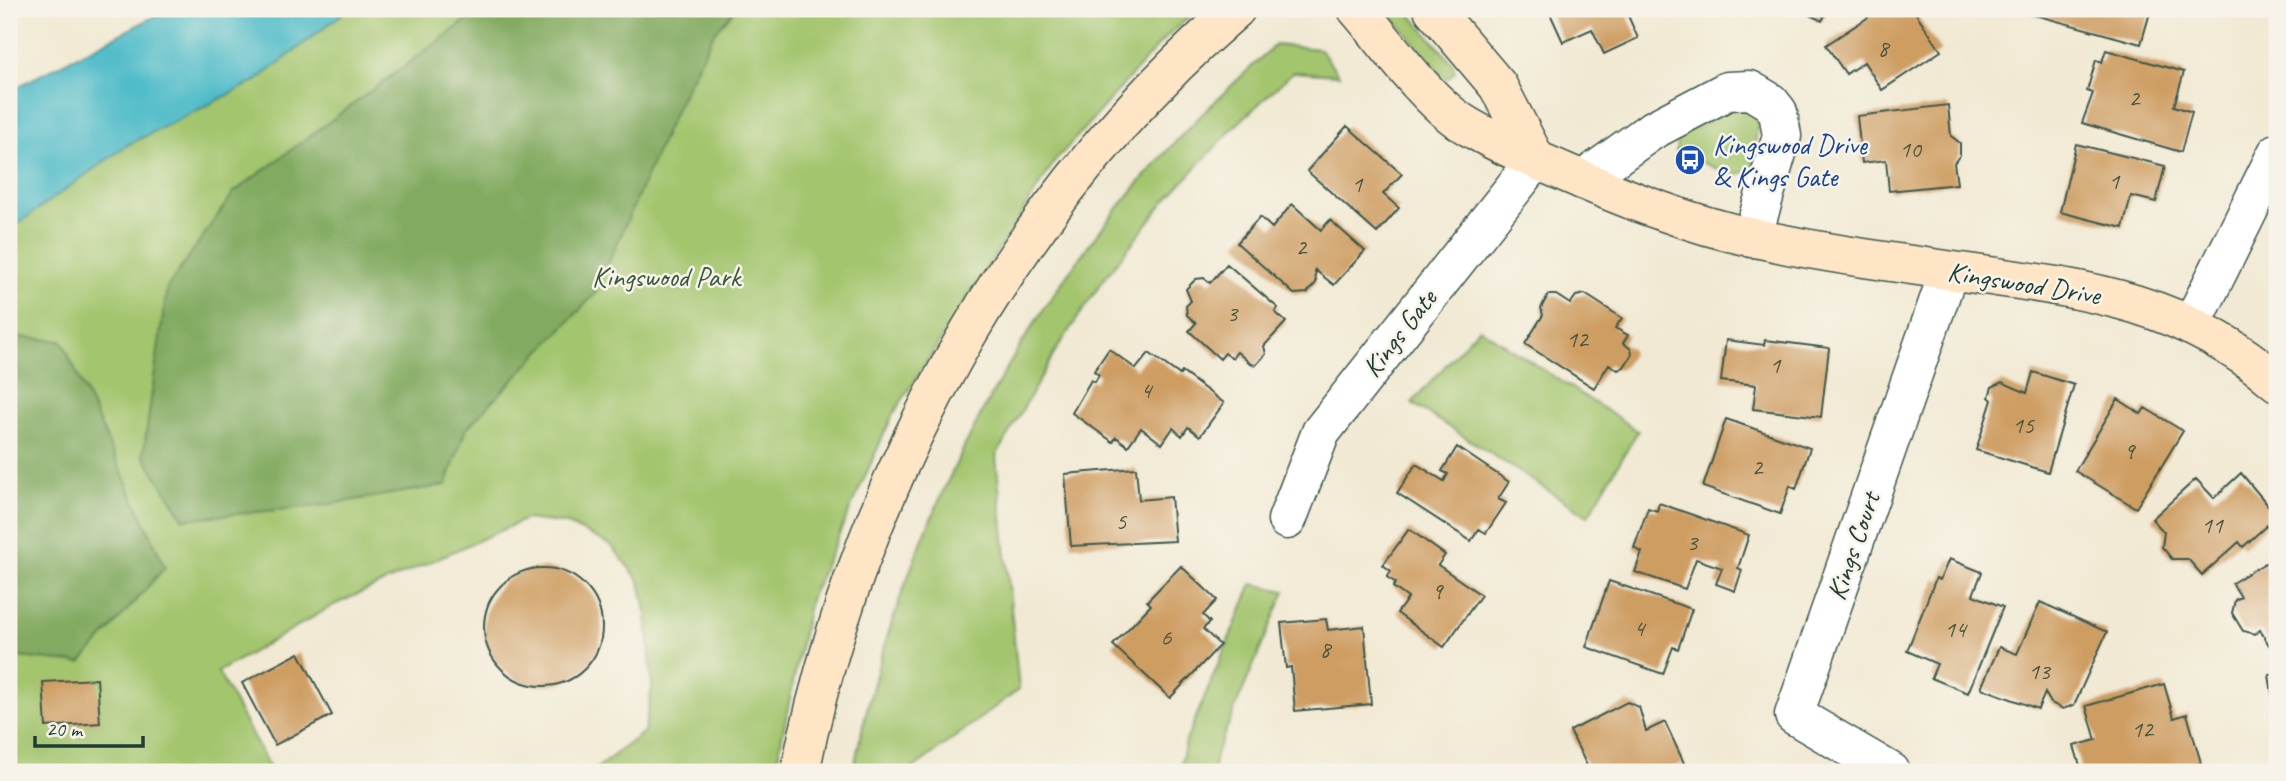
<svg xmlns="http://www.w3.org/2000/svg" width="2286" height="781" font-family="Caveat,sans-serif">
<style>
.green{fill:#a3c56d;stroke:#618150;stroke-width:2}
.forest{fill:#82aa60;stroke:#50744a;stroke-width:2}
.water{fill:#4fbcc9;stroke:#377c7e;stroke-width:2}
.building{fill:#ce9d62}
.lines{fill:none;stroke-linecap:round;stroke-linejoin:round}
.street-casing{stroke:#3e574c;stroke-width:41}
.secondary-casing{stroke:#3e574c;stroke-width:41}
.street{stroke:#fff;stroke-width:38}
.secondary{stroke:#fee5c5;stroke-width:38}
.labels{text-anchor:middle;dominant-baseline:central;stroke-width:5;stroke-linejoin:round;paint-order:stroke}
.number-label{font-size:24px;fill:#4b5540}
.transit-label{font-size:28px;fill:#164399;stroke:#f7f3e8;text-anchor:start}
.park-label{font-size:28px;fill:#39583f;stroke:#f7f3e8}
.street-label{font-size:28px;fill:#1f3d34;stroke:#f7f3e8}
</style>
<rect width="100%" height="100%" fill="#f7f3e8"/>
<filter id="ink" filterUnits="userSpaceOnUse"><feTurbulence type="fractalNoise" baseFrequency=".0143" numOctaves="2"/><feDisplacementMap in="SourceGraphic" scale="14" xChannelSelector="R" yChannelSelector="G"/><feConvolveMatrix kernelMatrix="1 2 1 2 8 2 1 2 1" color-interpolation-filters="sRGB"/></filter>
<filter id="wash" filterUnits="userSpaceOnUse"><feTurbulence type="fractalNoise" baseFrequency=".00686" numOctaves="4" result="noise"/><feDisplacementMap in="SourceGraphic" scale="28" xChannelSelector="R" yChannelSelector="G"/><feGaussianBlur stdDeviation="1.57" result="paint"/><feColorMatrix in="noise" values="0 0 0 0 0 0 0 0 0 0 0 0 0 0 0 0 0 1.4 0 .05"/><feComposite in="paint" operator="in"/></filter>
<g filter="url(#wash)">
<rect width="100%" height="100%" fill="#f1e9d3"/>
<!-- green -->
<path class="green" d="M 348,9 L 1198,9 L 1164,39 L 1055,161 L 892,416 L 810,599 L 775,772 L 592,772 L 644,732 L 652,688 L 647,615 L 640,582 L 611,545 L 568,524 L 526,519 L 336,604 L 218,672 L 272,772 L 9,772 L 9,225 L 16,224 L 127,145 L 256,81 Z
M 1386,9 L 1406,9 L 1453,64 L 1455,72 L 1447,79 L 1439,73 Z
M 1275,45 L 1320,49 L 1339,75 L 1293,72 L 1232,129 L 1165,201 L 1104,279 L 1058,347 L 996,456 L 1019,689 L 908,772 L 853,772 C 897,547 1005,331 1159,160 C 1195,119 1235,82 1275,45 Z
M 1734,108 L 1754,110 L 1758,121 L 1752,171 L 1731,175 L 1676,151 L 1677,139 L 1687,131 Z
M 1479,328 L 1638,431 L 1588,516 L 1412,403 Z
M 1252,584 L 1285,591 L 1217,751 L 1213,772 L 1179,772 L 1186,741 Z"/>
<!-- forest -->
<path class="forest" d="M 482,9 L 736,9 L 714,33 L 677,106 L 595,294 L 466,429 L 446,485 L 318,506 L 184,519 L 143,455 L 167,288 L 234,192 Z
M 9,336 L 62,341 L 165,567 L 81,663 L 9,656 Z"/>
<!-- water -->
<path class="water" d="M 169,9 L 348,9 L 256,81 L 127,145 L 16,225 L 9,225 L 9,91 Z"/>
<g id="blocks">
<!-- building -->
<path class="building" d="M 1548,9 L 1625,9 L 1638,38 L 1604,54 L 1592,29 L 1563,42 Z
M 1797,9 L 1828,9 L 1822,21 Z
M 1881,9 L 1913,9 L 1941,51 L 1882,90 L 1864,62 L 1846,74 L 1826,45 Z
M 2028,9 L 2151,9 L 2141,44 L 2031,14 Z
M 2106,50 L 2184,72 L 2174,106 L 2192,112 L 2181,152 L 2082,123 L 2093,93 L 2087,91 L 2096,60 L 2102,62 Z
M 1948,105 L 1951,136 L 1960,143 L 1960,155 L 1954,163 L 1957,184 L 1889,191 L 1886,160 L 1862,163 L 1857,116 Z
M 1347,126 L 1402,174 L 1383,194 L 1399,208 L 1377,233 L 1307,171 Z
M 2076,144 L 2165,166 L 2156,202 L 2131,196 L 2123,228 L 2060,212 Z
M 1292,204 L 1321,230 L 1330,220 L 1365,251 L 1334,285 L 1315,270 L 1316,283 L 1307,293 L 1294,294 L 1237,243 L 1260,217 L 1272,228 Z
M 1227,264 L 1278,308 L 1275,312 L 1286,322 L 1264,346 L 1266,354 L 1256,365 L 1251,364 L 1237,352 L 1232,358 L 1225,353 L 1220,359 L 1189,331 L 1196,323 L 1187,315 L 1186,306 L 1191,301 L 1186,289 L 1196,279 L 1204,278 L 1210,283 Z
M 1585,294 L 1622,318 L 1615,328 L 1628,335 L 1623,343 L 1631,349 L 1632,354 L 1624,367 L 1618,370 L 1609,364 L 1594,388 L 1525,344 L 1543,315 L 1541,308 L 1548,295 L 1556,295 L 1570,304 L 1576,296 Z
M 1726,340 L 1764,345 L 1765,340 L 1829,348 L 1821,417 L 1753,409 L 1756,385 L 1721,381 Z
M 1109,349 L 1136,369 L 1149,353 L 1180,375 L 1182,372 L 1224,403 L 1200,436 L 1188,427 L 1182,436 L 1173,428 L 1162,444 L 1141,428 L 1128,446 L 1116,437 L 1113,442 L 1072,413 L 1091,380 L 1095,382 L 1099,375 L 1094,371 Z
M 2033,372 L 2074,385 L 2048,472 L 1976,450 L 1992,400 L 1989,397 L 1992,387 L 2002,382 L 2027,393 Z
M 2118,399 L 2141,414 L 2145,408 L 2183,431 L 2136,508 L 2075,471 Z
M 1726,419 L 1810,448 L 1796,489 L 1790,486 L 1780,514 L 1703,487 Z
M 1457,447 L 1509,482 L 1498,499 L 1506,503 L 1486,533 L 1479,529 L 1471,541 L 1397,493 L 1416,464 L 1444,481 L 1448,474 L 1442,471 Z
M 1136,468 L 1139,500 L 1171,497 L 1175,541 L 1071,546 L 1065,474 Z
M 2241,473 L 2277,516 L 2243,547 L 2239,542 L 2202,575 L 2188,559 L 2172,559 L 2162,547 L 2164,532 L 2152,519 L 2196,479 L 2214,498 Z
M 1659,503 L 1749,535 L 1738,568 L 1742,570 L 1735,591 L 1716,584 L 1722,568 L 1696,559 L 1685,589 L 1635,572 L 1642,552 L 1634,548 L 1648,508 L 1657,511 Z
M 1409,529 L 1445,555 L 1438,565 L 1481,595 L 1444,647 L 1397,613 L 1408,598 L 1393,587 L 1396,583 L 1387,577 L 1391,571 L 1383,565 Z
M 2277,556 L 2277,640 L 2269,645 L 2260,630 L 2255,634 L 2243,631 L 2232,613 L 2235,600 L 2241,597 L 2232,583 Z
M 1949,559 L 1982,572 L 1973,595 L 2003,607 L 1968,693 L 1931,678 L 1937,664 L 1907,651 L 1936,578 L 1940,580 Z
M 1181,566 L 1217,600 L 1203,615 L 1210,622 L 1203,629 L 1220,645 L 1170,698 L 1113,645 L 1151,605 L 1147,601 Z
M484 627a59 59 0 1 1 118 0a59 59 0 1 1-118 0Z
M 1609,581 L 1692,609 L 1678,649 L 1673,647 L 1663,674 L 1586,647 Z
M 2040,602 L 2107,632 L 2074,705 L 2063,709 L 2051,703 L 2045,693 L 2038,709 L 1981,688 L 1999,647 L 2017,654 Z
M 1326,619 L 1328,630 L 1364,626 L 1371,704 L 1295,711 L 1291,667 L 1286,668 L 1281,623 Z
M 299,653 L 332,715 L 275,745 L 242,683 Z
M 2277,674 L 2277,717 L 2276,717 L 2269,675 Z
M 97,679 L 100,723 L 46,727 L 43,682 Z
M 2164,684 L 2174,718 L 2187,714 L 2201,763 L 2170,772 L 2082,772 L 2074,746 L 2096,740 L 2086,706 Z
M 1627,702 L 1639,707 L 1646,731 L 1665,722 L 1684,763 L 1664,772 L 1590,772 L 1570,731 Z"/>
</g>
</g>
<g filter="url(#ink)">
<use href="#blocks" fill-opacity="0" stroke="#3e574c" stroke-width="2"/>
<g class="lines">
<!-- street casing -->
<g class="street-casing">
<path id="street" d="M 1583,180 L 1651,131 L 1727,91 L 1750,90 L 1770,102 L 1778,112 L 1782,136 L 1752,238
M 2191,326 L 2277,153
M 1287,520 L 1321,432 L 1536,160
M 1891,772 L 1794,715 L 1949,271"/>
</g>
<!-- secondary casing -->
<g class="secondary-casing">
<path id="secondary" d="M 1357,9 C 1386,42 1425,98 1461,122 C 1489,140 1524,155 1555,168 C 1619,196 1687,224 1755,238 C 1818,252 1883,261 1947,270 C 2072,288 2176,295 2277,382
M 1433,9 L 1498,86 L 1536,160
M 800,772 C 860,479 1010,206 1236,9"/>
</g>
<!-- street -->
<use href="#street" class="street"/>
<!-- secondary -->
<use href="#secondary" class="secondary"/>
</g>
</g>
<!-- icons -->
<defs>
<g id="bus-disc" transform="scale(1.575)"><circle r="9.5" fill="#1a4fb4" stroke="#f7f3e8"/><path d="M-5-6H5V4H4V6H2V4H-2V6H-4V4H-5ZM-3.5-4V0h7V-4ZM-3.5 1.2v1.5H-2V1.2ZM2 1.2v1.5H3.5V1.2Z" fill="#fff"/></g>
</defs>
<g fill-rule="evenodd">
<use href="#bus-disc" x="1690" y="160"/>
</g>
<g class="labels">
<!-- number labels -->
<g class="number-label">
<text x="1883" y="48">8</text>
<text x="2134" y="98">2</text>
<text x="1910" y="149">10</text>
<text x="2114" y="181">1</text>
<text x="1357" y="184">1</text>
<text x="1301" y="247">2</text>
<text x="1232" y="313">3</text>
<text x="1577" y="339">12</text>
<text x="1775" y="365">1</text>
<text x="1146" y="390">4</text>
<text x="2023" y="425">15</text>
<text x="2129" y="451">9</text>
<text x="1757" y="467">2</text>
<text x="1121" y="521">5</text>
<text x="2212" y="525">11</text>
<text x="1692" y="542">3</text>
<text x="1437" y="591">9</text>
<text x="1639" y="628">4</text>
<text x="1955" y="629">14</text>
<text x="1166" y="637">6</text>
<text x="1325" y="649">8</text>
<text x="2039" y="671">13</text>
<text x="2142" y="729">12</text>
</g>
<!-- transit labels -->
<g class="transit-label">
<text x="1713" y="144">Kingswood Drive<tspan x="1713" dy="32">&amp; Kings Gate</tspan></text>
</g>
<!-- park labels -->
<g class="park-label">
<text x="666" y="276">Kingswood Park</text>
</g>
<!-- street labels -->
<g class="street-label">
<text transform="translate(2024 283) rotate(9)">Kingswood Drive</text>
<text transform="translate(1399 333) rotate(-52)">Kings Gate</text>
<text transform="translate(1853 546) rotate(-71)">Kings Court</text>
</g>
</g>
<!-- margin -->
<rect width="2286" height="781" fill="none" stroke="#f7f3e8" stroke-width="35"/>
<!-- scale -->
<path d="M35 736v10h108v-10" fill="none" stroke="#1f3d34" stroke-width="3.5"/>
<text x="46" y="736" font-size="21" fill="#1f3d34" stroke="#f7f3e8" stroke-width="5" paint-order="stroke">20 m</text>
</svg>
